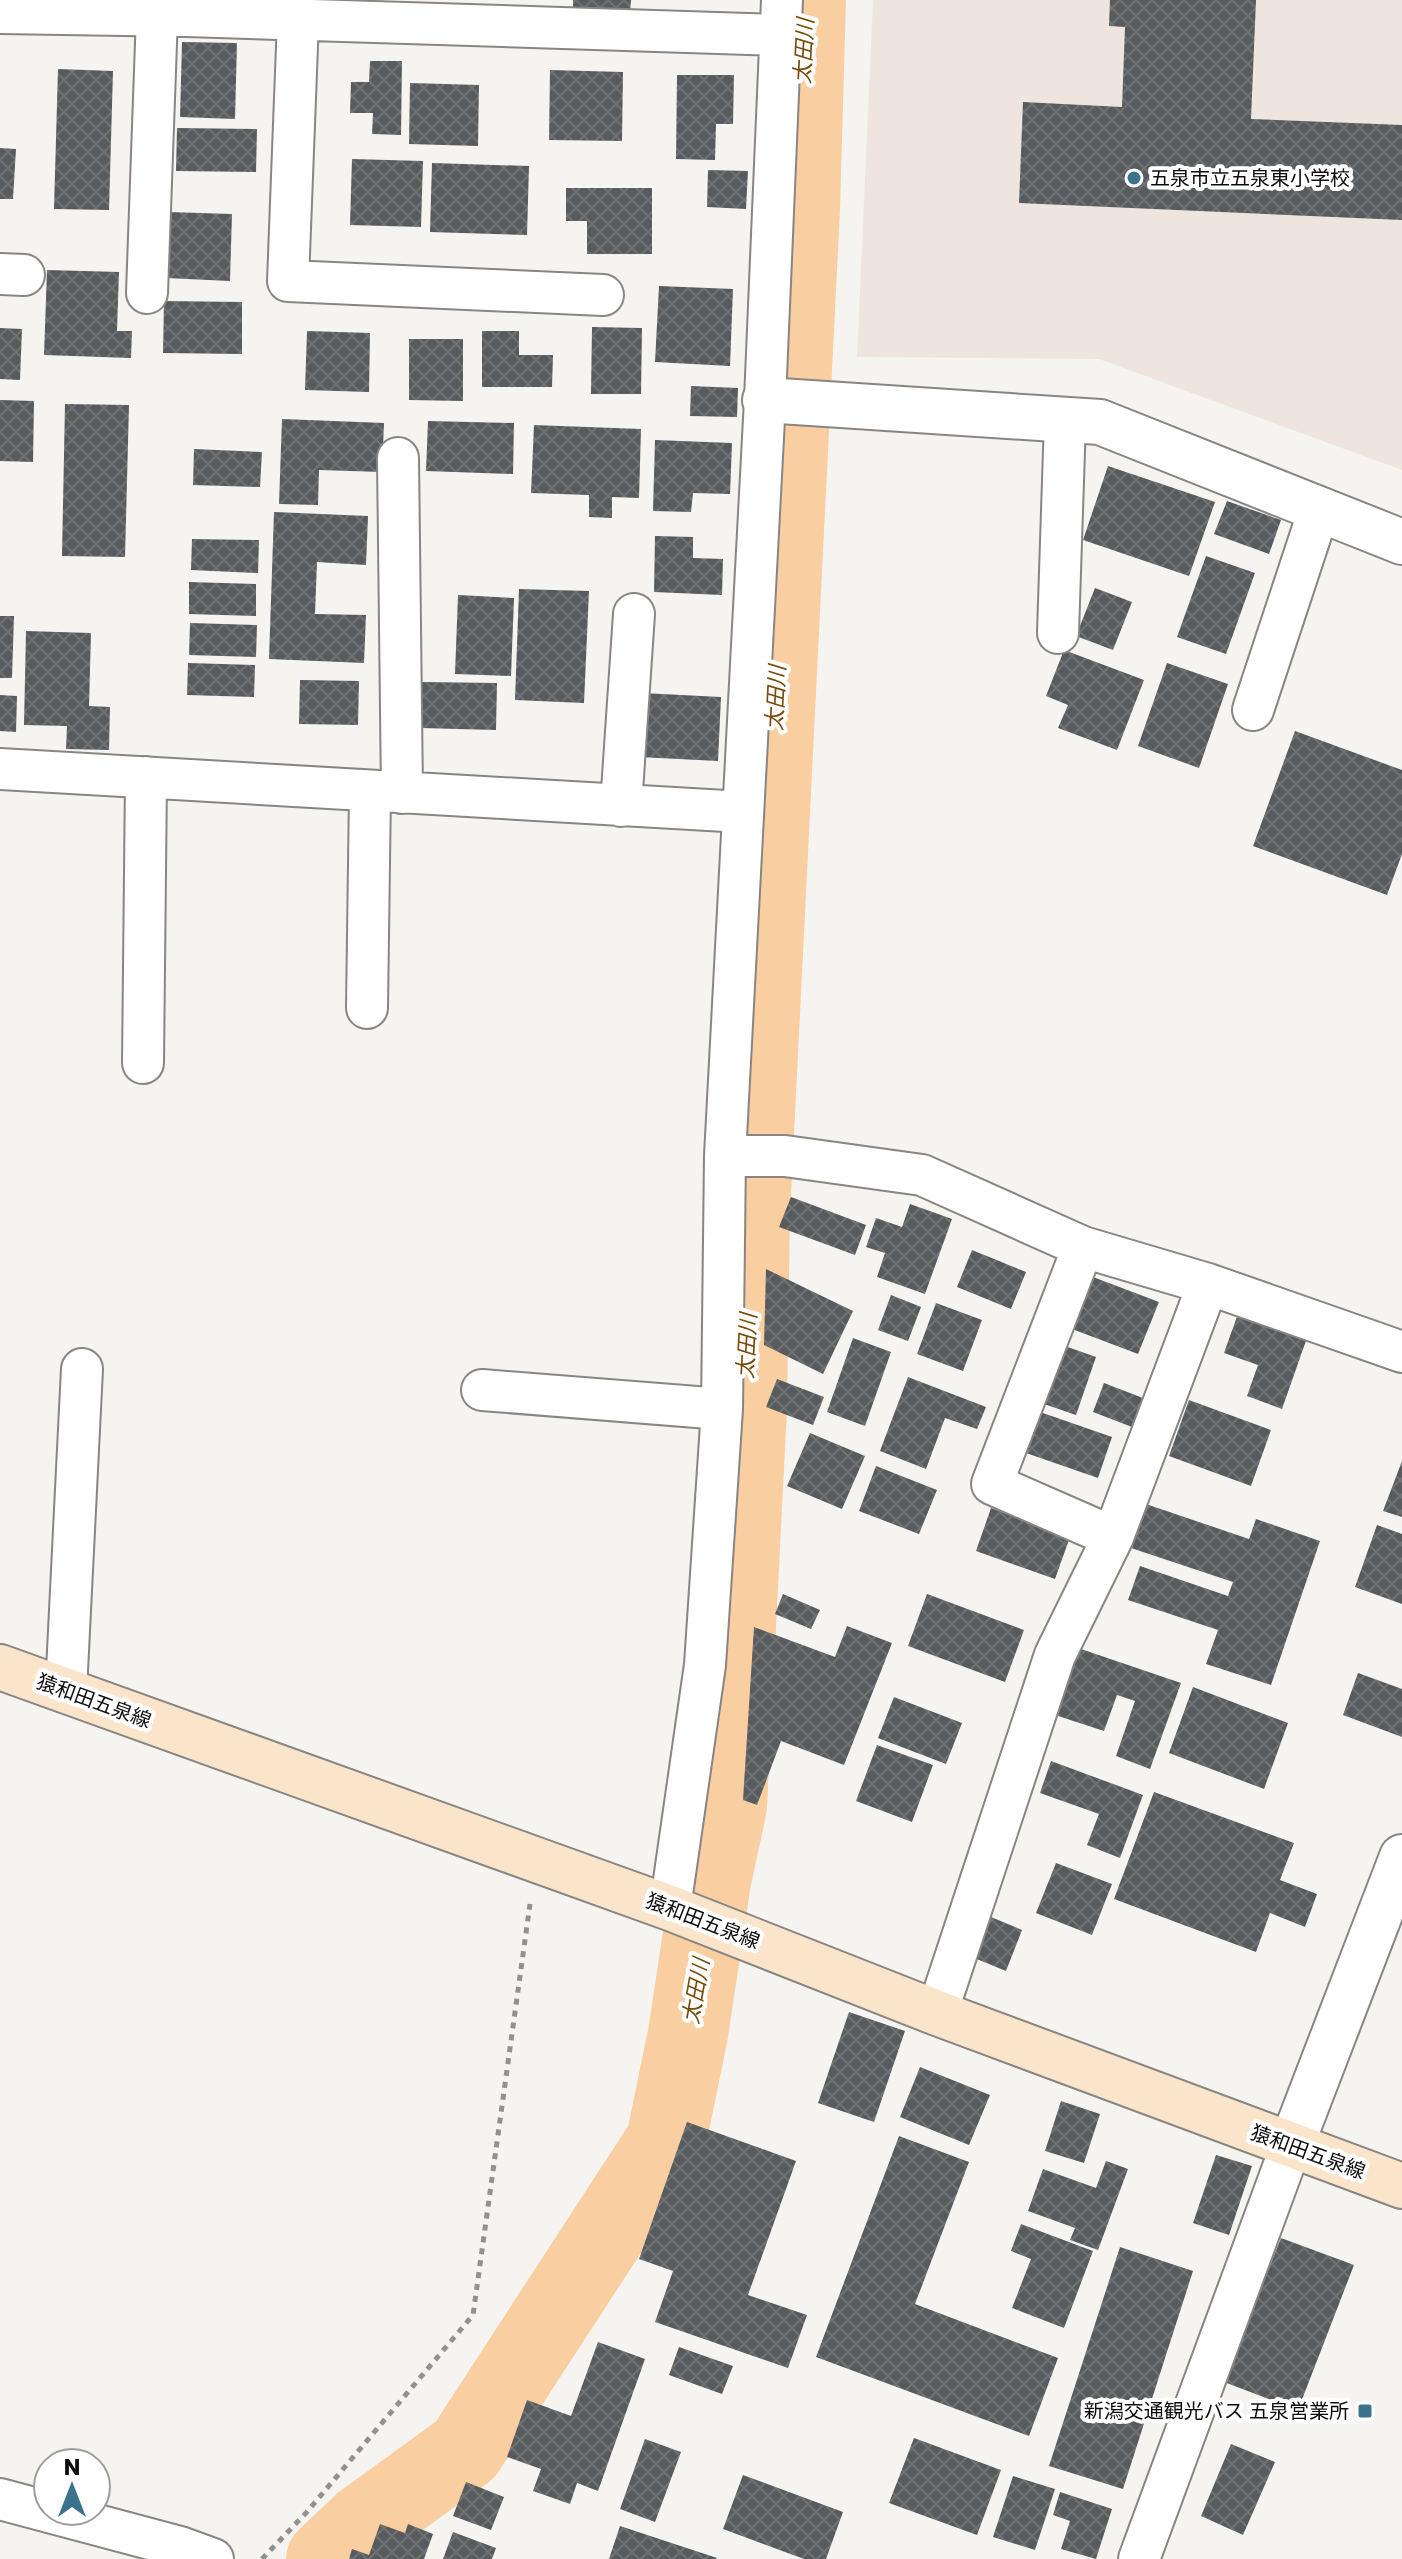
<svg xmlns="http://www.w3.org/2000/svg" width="1402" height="2559" font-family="Poppins,'Noto Sans JP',sans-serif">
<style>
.built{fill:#eee6de}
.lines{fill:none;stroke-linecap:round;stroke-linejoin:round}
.river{stroke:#f9cea0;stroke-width:80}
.building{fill:url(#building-cross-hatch)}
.minor-casing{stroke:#888583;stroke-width:44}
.tertiary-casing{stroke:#888583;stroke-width:48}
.secondary-casing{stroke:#888583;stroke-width:48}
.path{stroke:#939190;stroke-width:5;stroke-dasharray:6 6;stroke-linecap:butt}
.minor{stroke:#fff;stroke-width:40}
.tertiary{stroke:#fff;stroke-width:44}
.secondary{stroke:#fae5cb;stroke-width:44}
.poi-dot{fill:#3b738d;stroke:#fff;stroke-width:3}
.labels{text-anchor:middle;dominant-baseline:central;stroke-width:8;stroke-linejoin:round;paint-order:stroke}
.poi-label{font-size:20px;fill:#0c0b0b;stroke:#fff;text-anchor:start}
.street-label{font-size:20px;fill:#0c0b0b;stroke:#fff}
.water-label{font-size:22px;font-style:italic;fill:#794b0b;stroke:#fff}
</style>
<defs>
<pattern id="building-cross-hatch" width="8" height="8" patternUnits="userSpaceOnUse" patternTransform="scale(2)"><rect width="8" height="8" fill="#585b5d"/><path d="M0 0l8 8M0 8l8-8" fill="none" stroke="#707273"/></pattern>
</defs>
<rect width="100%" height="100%" fill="#f6f4f1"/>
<!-- built -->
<path class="built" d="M 873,0 L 1402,0 L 1402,470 L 1099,359 L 857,357 Z"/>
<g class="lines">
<!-- river -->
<path class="river" d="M 326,2559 L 363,2524 L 465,2450 L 666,2141 L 688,2034 L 711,1881 L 727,1806 L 747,1408 L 750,1214 L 800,209 L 806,0"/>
</g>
<!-- building -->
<path class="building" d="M 573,0 L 631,0 L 630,13 L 573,11 Z
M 1110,0 L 1256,0 L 1251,119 L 1402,125 L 1402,220 L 1019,203 L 1023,102 L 1122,107 L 1125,27 L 1109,26 Z
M 182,42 L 237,43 L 235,119 L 180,117 Z
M 370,61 L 402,61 L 401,135 L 372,134 L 373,113 L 350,113 L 351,82 L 369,82 Z
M 58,69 L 113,71 L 109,210 L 54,209 Z
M 550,70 L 623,72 L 622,141 L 549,140 Z
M 677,75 L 734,75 L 733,124 L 716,124 L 715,160 L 676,159 Z
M 410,83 L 479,85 L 478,146 L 409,144 Z
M 177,128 L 257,129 L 256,172 L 176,171 Z
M 0,148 L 16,149 L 13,199 L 0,199 Z
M 352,159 L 423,161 L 421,227 L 350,225 Z
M 432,163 L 529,166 L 527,235 L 430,232 Z
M 708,170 L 748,171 L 746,209 L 707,207 Z
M 566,188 L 652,188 L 652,254 L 587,254 L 587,221 L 566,221 Z
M 168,212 L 232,214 L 230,281 L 166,278 Z
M 47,270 L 119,272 L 117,331 L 132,331 L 131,358 L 44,355 Z
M 659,286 L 733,289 L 730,366 L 655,362 Z
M 164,301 L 242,302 L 242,354 L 163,353 Z
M 592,327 L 642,328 L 641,394 L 591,394 Z
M 0,328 L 22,329 L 20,380 L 0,379 Z
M 307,331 L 370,333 L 369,392 L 305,390 Z
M 482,331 L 519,331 L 519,355 L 553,355 L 552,387 L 482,387 Z
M 409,339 L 463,339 L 463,401 L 409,400 Z
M 691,386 L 738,388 L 737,417 L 690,416 Z
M 0,400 L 34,401 L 33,462 L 0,461 Z
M 65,404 L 129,405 L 125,557 L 62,556 Z
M 282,419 L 384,423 L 382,472 L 319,470 L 318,505 L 279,504 Z
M 428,421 L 514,423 L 513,474 L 426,471 Z
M 534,425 L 641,429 L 639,498 L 612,497 L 612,518 L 589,517 L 589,495 L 531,493 Z
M 655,440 L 732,443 L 730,494 L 693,493 L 691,512 L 653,511 Z
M 194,449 L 262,452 L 260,487 L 193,485 Z
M 1108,466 L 1215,502 L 1189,576 L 1083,540 Z
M 1227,501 L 1281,520 L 1269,554 L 1214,534 Z
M 274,512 L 368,516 L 366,565 L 317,562 L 315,614 L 366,615 L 364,663 L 269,659 Z
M 655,536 L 693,537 L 693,558 L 723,559 L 722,595 L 654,592 Z
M 192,539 L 259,540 L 258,573 L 191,570 Z
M 1206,556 L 1255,573 L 1226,654 L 1177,637 Z
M 189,582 L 256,584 L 256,616 L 189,614 Z
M 1095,588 L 1132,602 L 1113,650 L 1076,636 Z
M 519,589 L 589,591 L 584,703 L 515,700 Z
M 458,595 L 514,598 L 511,676 L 455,674 Z
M 0,616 L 14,616 L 12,678 L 0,678 Z
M 190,623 L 257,625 L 256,657 L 189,655 Z
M 26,631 L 91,633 L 89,706 L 110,707 L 109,750 L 66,749 L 67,726 L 24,725 Z
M 1064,650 L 1144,680 L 1117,750 L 1058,728 L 1068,705 L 1046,696 Z
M 188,663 L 255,665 L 254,697 L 187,695 Z
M 1167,663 L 1228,684 L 1199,768 L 1138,746 Z
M 300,680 L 359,681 L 358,725 L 299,724 Z
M 422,682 L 497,683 L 496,730 L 421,728 Z
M 642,693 L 721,697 L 718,761 L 639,757 Z
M 0,695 L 17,696 L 16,732 L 0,731 Z
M 1295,731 L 1402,770 L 1402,854 L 1387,895 L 1253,846 Z
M 791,1197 L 866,1225 L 855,1255 L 779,1227 Z
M 910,1204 L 952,1219 L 925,1294 L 877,1277 L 885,1253 L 866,1247 L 876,1218 L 902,1227 Z
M 972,1250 L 1026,1272 L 1011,1309 L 957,1287 Z
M 766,1269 L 853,1311 L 823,1374 L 764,1345 Z
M 1093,1277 L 1159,1302 L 1138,1354 L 1072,1329 Z
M 891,1295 L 921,1307 L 908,1341 L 878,1330 Z
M 936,1303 L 982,1320 L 963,1371 L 917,1354 Z
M 1239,1311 L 1308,1335 L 1282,1409 L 1247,1396 L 1258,1365 L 1224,1353 Z
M 853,1338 L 891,1352 L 865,1426 L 827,1412 Z
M 1062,1345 L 1096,1357 L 1076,1415 L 1041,1403 Z
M 908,1377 L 986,1407 L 977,1429 L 945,1418 L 926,1469 L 880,1451 Z
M 777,1379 L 824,1397 L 813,1425 L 766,1407 Z
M 1104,1383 L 1143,1398 L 1132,1427 L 1093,1412 Z
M 1189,1400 L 1271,1430 L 1251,1486 L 1169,1456 Z
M 1040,1412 L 1112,1437 L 1098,1478 L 1026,1453 Z
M 810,1433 L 865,1456 L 842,1509 L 787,1486 Z
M 1402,1461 L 1402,1517 L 1383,1511 Z
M 876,1466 L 937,1490 L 919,1534 L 859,1511 Z
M 1140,1502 L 1249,1539 L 1256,1519 L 1320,1541 L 1271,1685 L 1206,1664 L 1218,1630 L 1128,1600 L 1140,1566 L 1228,1596 L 1233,1582 L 1125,1546 Z
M 991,1508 L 1070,1537 L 1055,1579 L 976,1551 Z
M 1377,1525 L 1402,1534 L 1402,1604 L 1355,1587 Z
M 783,1594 L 820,1610 L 811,1629 L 775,1614 Z
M 927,1594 L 1024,1630 L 1005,1682 L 908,1646 Z
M 847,1626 L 892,1643 L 844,1765 L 781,1741 L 757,1805 L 743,1800 L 754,1627 L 835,1657 Z
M 1078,1648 L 1181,1683 L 1150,1769 L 1116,1756 L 1135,1701 L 1117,1695 L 1104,1731 L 1055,1715 Z
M 1358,1673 L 1402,1689 L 1402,1737 L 1343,1715 Z
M 1193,1687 L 1288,1723 L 1264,1789 L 1169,1753 Z
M 894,1697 L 962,1723 L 946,1764 L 878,1738 Z
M 877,1745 L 933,1765 L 912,1822 L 856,1801 Z
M 1051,1761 L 1143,1795 L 1120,1858 L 1087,1845 L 1099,1814 L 1040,1793 Z
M 1154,1792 L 1294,1843 L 1280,1880 L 1317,1894 L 1305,1927 L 1270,1913 L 1256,1952 L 1114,1899 Z
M 1056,1863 L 1112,1884 L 1092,1935 L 1036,1913 Z
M 979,1912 L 1022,1930 L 1006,1971 L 962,1953 Z
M 849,2012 L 905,2031 L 874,2122 L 818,2103 Z
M 920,2067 L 990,2095 L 969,2145 L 900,2117 Z
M 1061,2101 L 1100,2114 L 1084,2163 L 1045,2151 Z
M 687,2122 L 796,2161 L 748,2295 L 807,2315 L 788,2368 L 655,2322 L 673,2271 L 639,2259 Z
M 899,2136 L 969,2162 L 915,2304 L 1058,2358 L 1029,2436 L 816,2357 Z
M 1216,2155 L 1252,2166 L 1229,2235 L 1193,2223 Z
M 1106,2161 L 1128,2169 L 1098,2250 L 1070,2240 L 1075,2228 L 1028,2211 L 1043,2169 L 1096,2188 Z
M 1021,2224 L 1093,2251 L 1064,2328 L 1012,2308 L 1031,2259 L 1011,2251 Z
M 1281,2238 L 1354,2265 L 1298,2410 L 1224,2382 Z
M 1120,2247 L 1193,2271 L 1123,2489 L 1049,2466 Z
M 598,2342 L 645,2359 L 598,2491 L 577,2483 L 570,2504 L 533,2491 L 541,2469 L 507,2457 L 527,2400 L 571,2416 Z
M 679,2347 L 733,2366 L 722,2394 L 669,2375 Z
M 914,2438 L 1001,2470 L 977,2535 L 889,2503 Z
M 645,2439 L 681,2452 L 655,2522 L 620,2509 Z
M 1231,2444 L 1275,2462 L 1243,2535 L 1201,2516 Z
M 743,2475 L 843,2512 L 826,2559 L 804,2559 L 723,2529 Z
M 1013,2476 L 1055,2489 L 1035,2550 L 993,2537 Z
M 466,2482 L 504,2497 L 491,2530 L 453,2516 Z
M 1060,2492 L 1112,2509 L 1096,2559 L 1061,2549 L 1070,2521 L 1053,2515 Z
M 380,2524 L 405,2533 L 408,2524 L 433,2534 L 424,2559 L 349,2559 L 352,2549 L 369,2555 Z
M 620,2526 L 717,2558 L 716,2559 L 609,2559 Z
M 453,2532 L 496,2548 L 492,2559 L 443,2559 Z"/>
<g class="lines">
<!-- minor casing -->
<g class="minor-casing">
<path id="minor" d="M 0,13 L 186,16 L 780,35
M 298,20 L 288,281 L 603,295
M 0,274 L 24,275
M 147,293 L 157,15
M 398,458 L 402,793
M 1058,633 L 1065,420
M 1253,710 L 1319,510
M 0,769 L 743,812
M 621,806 L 634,614
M 367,1008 L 370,791
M 143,1063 L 146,777
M 725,1156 L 785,1156 L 922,1175 L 1083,1247 L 1208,1284 L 1402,1352
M 1083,1247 L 992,1484 L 1113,1537
M 482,1390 L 722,1409
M 66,1691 L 82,1369
M 670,1908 L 705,1665 L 722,1409 L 725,1156 L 765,400 L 782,0
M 937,2013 L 1055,1655 L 1113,1537 L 1208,1284
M 0,2499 L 180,2547 L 213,2559
M 1139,2559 L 1291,2146"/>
</g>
<!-- tertiary casing -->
<g class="tertiary-casing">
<path id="tertiary" d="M 765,400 L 1100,422 L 1402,542
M 1291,2146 L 1402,1857"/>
</g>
<!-- secondary casing -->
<g class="secondary-casing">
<path id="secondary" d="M 0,1667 L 670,1908 L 937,2013 L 1402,2186"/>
</g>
<!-- path -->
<path class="path" d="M 262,2559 L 306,2513 L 473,2315 L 530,1904"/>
<!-- minor -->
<use href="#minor" class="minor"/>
<!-- tertiary -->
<use href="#tertiary" class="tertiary"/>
<!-- secondary -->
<use href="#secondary" class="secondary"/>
</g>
<!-- markers -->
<g class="poi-dot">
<circle cx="1134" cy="178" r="8"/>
<rect x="1357" y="2403" width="16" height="16" rx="4"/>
</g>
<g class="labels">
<!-- poi labels -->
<g class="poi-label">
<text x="1150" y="178">五泉市立五泉東小学校</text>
<text x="1349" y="2411" text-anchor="end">新潟交通観光バス 五泉営業所</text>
</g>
<!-- street labels -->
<g class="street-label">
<text transform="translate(94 1701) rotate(20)">猿和田五泉線</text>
<text transform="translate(703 1921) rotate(21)">猿和田五泉線</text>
<text transform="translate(1308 2152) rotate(20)">猿和田五泉線</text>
</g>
<!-- water labels -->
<g class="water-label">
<text transform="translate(804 51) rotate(-87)">太田川</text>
<text transform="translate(776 698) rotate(-87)">太田川</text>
<text transform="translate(747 1346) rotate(-87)">太田川</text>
<text transform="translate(696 1991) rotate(-80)">太田川</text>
</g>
</g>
<!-- north arrow -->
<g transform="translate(72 2487)"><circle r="38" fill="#ffffff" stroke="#9e9d9d" stroke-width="2"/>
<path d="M0-6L14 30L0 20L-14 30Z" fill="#3b738d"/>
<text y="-12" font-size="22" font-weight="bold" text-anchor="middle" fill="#0c0b0b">N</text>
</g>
</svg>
